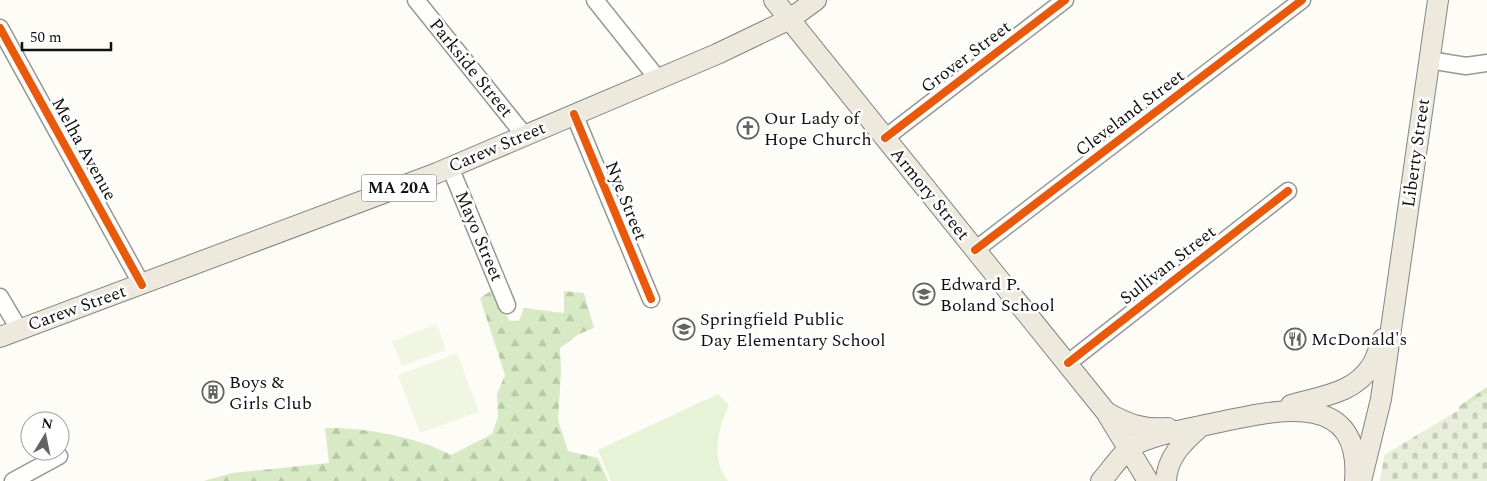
<svg xmlns="http://www.w3.org/2000/svg" width="1487" height="481" font-family="Spectral,serif">
<style>
.grass{fill:#e7f3d7}
.forest{fill:url(#forest-firs)}
.cemetery{fill:url(#cemetery-stones)}
.pitch{fill:#f0f6e1}
.lines{fill:none;stroke-linecap:round;stroke-linejoin:round}
.minor-casing{stroke:#979795;stroke-width:19}
.major-casing{stroke:#858482;stroke-width:22}
.minor{stroke:#fffffe;stroke-width:16}
.major{stroke:#ede9dc;stroke-width:20}
.cycleway-casing{stroke:#fff;stroke-width:11}
.cycleway{stroke:#e8590c;stroke-width:8}
.labels{text-anchor:middle;dominant-baseline:central;stroke-width:5;stroke-linejoin:round;paint-order:stroke}
.shield{fill:#fff;stroke:#585858;stroke-width:1}
.shield-label{font-size:16px;font-weight:bold;fill:#111}
.street-label{font-size:18px;fill:#111;stroke:#fff}
.poi-label{font-size:18px;fill:#111;stroke:#fff;text-anchor:start}
</style>
<defs>
<pattern id="forest-firs" width="22" height="20" patternUnits="userSpaceOnUse" patternTransform="scale(1.25)"><rect width="22" height="20" fill="#d8eac5"/><path d="M5 1l3.5 6h-7zM16 11l3.5 6h-7z" fill="#b8c8a8"/></pattern>
<pattern id="cemetery-stones" width="16" height="16" patternUnits="userSpaceOnUse" patternTransform="scale(1.25)"><rect width="16" height="16" fill="#e9eedb"/><path d="M2 7V4a2 2 0 0 1 4 0v3zM10 15v-3a2 2 0 0 1 4 0v3z" fill="#c7cbbb"/></pattern>
</defs>
<rect width="100%" height="100%" fill="#fdfcf7"/>
<!-- grass -->
<path class="grass" d="M 718,394 L 729,405 C 718,429 710,458 728,481 L 611,481 L 598,450 Z"/>
<!-- forest -->
<path class="forest" d="M 491,291 L 510,321 L 519,321 L 524,308 L 564,313 L 564,291 L 584,293 L 594,328 L 579,334 L 560,348 L 561,372 L 558,420 L 568,451 L 598,458 L 608,481 L 204,481 L 232,473 L 329,463 L 325,428 C 363,427 418,437 451,455 L 492,434 L 498,417 L 497,394 L 505,375 L 480,298 Z
M 1487,387 L 1487,413 L 1465,416 L 1458,407 Z"/>
<!-- cemetery -->
<path class="cemetery" d="M 1487,393 L 1487,481 L 1380,481 L 1384,455 Z"/>
<!-- pitch -->
<path class="pitch" d="M 437,324 L 446,350 L 402,366 L 392,341 Z
M 457,353 L 479,412 L 420,433 L 398,375 Z"/>
<g class="lines">
<!-- minor casing -->
<g class="minor-casing">
<path id="minor" d="M 416,0 L 525,136
M 595,0 L 658,79
M 0,28 L 142,285
M 1429,60 L 1466,66 L 1487,63
M 574,114 L 651,299
M 885,138 L 1065,0
M 450,167 L 507,305
M 975,250 L 1302,0
M 0,297 L 19,329
M 1068,363 L 1288,191
M 13,481 L 59,456"/>
</g>
<!-- major casing -->
<g class="major-casing">
<path id="major" d="M 774,0 L 1106,412 L 1148,481
M 0,337 L 437,173 L 717,54 L 790,19 L 816,0
M 1291,405 C 1321,396 1354,394 1372,365 C 1377,357 1379,347 1383,339
M 1106,412 C 1127,424 1143,430 1168,428
M 1101,481 C 1112,469 1123,450 1138,443 C 1163,432 1193,428 1220,422 C 1277,410 1362,389 1355,481
M 1166,481 C 1167,457 1183,442 1200,427
M 1361,481 L 1381,399 L 1438,0"/>
</g>
<!-- minor -->
<use href="#minor" class="minor"/>
<!-- major -->
<use href="#major" class="major"/>
<!-- cycleway casing -->
<g class="cycleway-casing">
<path id="cycleway" d="M 0,28 L 142,285
M 574,114 L 651,299
M 885,138 L 1065,0
M 975,250 L 1302,0
M 1068,363 L 1288,191"/>
</g>
<!-- cycleway -->
<use href="#cycleway" class="cycleway"/>
</g>
<!-- icons -->
<defs>
<g id="church-ring" transform="scale(1.125)"><circle r="9.5" fill="#fff" stroke="#646362" stroke-width="1.5"/><path d="M-1.2-6h2.4v3.5h3.3v2.4h-3.3V6h-2.4V-.1h-3.3v-2.4h3.3Z" fill="#646362"/></g>
<g id="school-ring" transform="scale(1.125)"><circle r="9.5" fill="#fff" stroke="#646362" stroke-width="1.5"/><path d="M0-5L7-2L0 1L-7-2ZM-4 1L0 2.5L4 1V4Q0 6-4 4Z" fill="#646362"/></g>
<g id="restaurant-ring" transform="scale(1.125)"><circle r="9.5" fill="#fff" stroke="#646362" stroke-width="1.5"/><path d="M-5-6h1v4h1v-4h1v4h1v-4h1v5L-1.5 .5V6h-2V.5L-5-1ZM5-6V6H3V1.5H1.5Q1.5-4 5-6Z" fill="#646362"/></g>
<g id="building-ring" transform="scale(1.125)"><circle r="9.5" fill="#fff" stroke="#646362" stroke-width="1.5"/><path d="M-4-6H4V6H1V3H-1V6H-4ZM-2.5-4.3h1.7v1.8h-1.7ZM.8-4.3h1.7v1.8H.8ZM-2.5-1h1.7V.8h-1.7ZM.8-1h1.7V.8H.8Z" fill="#646362"/></g>
</defs>
<g fill-rule="evenodd">
<use href="#church-ring" x="748" y="128"/>
<use href="#school-ring" x="924" y="294"/>
<use href="#school-ring" x="684" y="329"/>
<use href="#restaurant-ring" x="1295" y="339"/>
<use href="#building-ring" x="213" y="392"/>
</g>
<g class="labels">
<!-- shield labels -->
<rect class="shield" x="361.5" y="174.5" width="75" height="27" rx="4"/>
<g class="shield-label">
<text x="399" y="188">MA 20A</text>
</g>
<!-- street labels -->
<g class="street-label">
<text transform="translate(966 57) rotate(-37)">Grover Street</text>
<text transform="translate(471 68) rotate(51)">Parkside Street</text>
<text transform="translate(1130 113) rotate(-37)">Cleveland Street</text>
<text transform="translate(497 147) rotate(-23)">Carew Street</text>
<text transform="translate(84 149) rotate(61)">Melha Avenue</text>
<text transform="translate(1416 153) rotate(-82)">Liberty Street</text>
<text transform="translate(930 194) rotate(51)">Armory Street</text>
<text transform="translate(626 201) rotate(68)">Nye Street</text>
<text transform="translate(479 236) rotate(67)">Mayo Street</text>
<text transform="translate(1168 265) rotate(-38)">Sullivan Street</text>
<text transform="translate(77 308) rotate(-20)">Carew Street</text>
</g>
<!-- poi labels -->
<g class="poi-label">
<text x="764" y="118">Our Lady of<tspan x="764" dy="21">Hope Church</tspan></text>
<text x="940" y="284">Edward P.<tspan x="940" dy="21">Boland School</tspan></text>
<text x="700" y="319">Springfield Public<tspan x="700" dy="21">Day Elementary School</tspan></text>
<text x="1311" y="339">McDonald's</text>
<text x="229" y="382">Boys &amp;<tspan x="229" dy="21">Girls Club</tspan></text>
</g>
</g>
<!-- north arrow -->
<g transform="translate(45 436) rotate(10)"><circle r="24" fill="#ffffff" stroke="#a0a0a0"/>
<path d="M0-4L9 19L0 12L-9 19Z" fill="#646362"/>
<text y="-8" font-size="14" font-weight="bold" text-anchor="middle" fill="#111111">N</text>
</g>
<!-- scale -->
<path d="M22 42v8h89v-8" fill="none" stroke="#111111" stroke-width="2.5"/>
<text x="30" y="42" font-size="15" fill="#111111" stroke="#ffffff" stroke-width="4" paint-order="stroke">50 m</text>
</svg>
